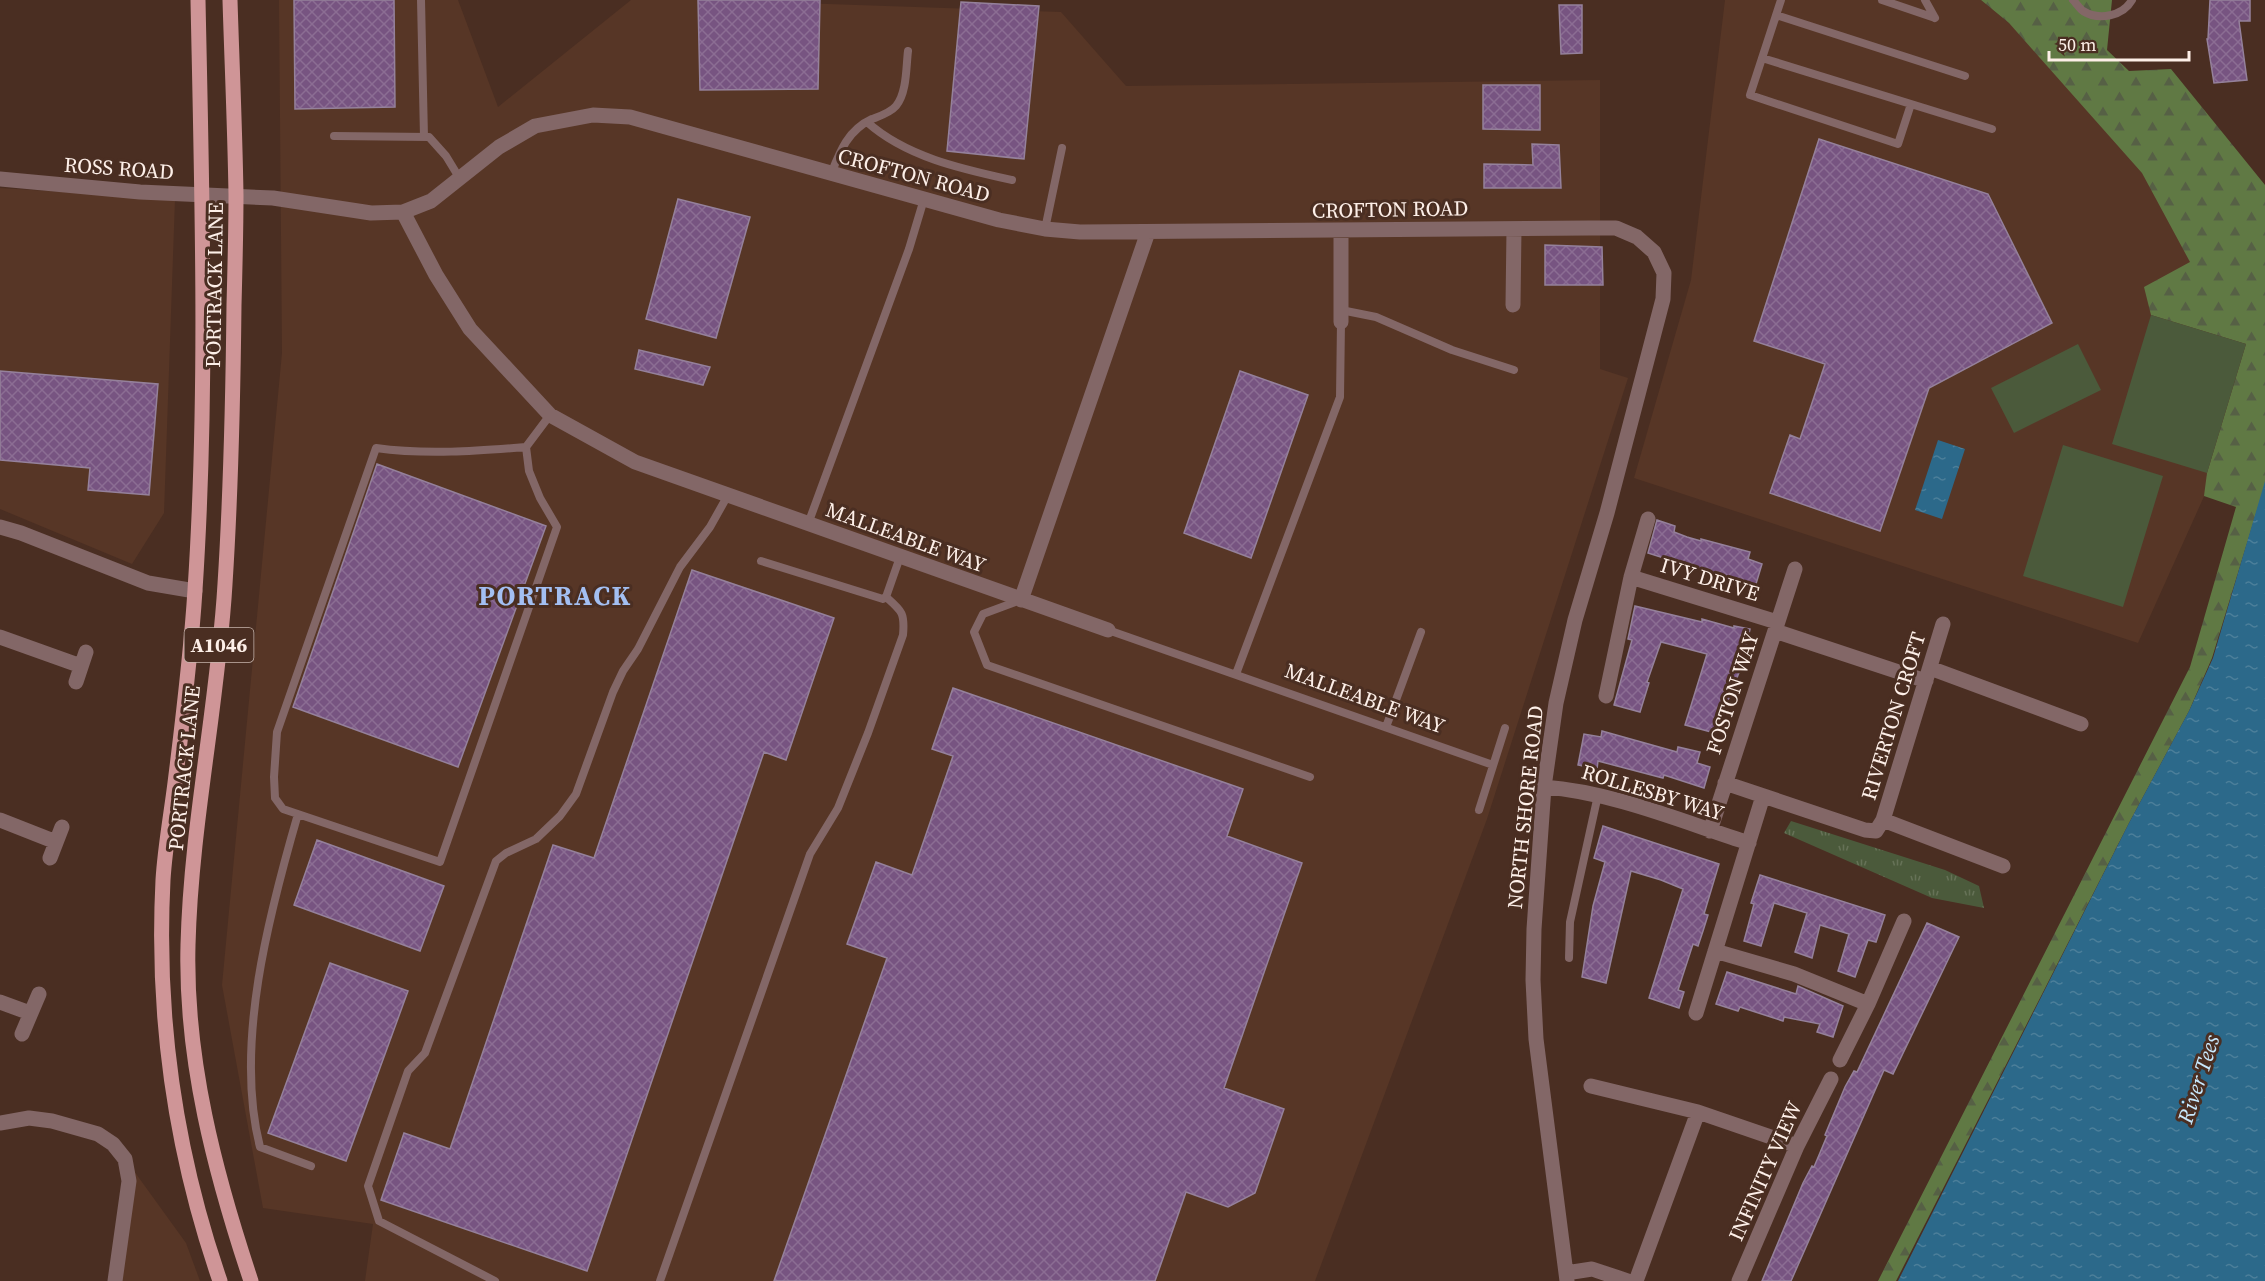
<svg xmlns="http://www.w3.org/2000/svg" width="2265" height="1281" font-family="'Source Serif 4',serif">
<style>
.built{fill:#573626}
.forest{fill:url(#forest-firs)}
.park{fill:url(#park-tufts)}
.pitch{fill:#4b5a3b}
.water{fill:url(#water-ripples)}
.building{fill:url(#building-cross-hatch);stroke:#95819b;stroke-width:1.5}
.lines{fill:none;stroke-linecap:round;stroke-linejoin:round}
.service{stroke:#836767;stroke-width:8}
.minor{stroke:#836767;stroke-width:15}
.primary{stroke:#cf9597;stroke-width:15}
.labels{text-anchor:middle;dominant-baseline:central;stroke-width:6;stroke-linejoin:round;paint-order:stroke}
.shield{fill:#4a2e22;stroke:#c7b5ad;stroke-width:1.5}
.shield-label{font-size:20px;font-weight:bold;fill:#fdefe8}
.street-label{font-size:21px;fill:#fdefe8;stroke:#4a2e22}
.water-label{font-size:22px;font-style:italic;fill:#c8e9fe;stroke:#4a2e22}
.district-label{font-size:27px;font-weight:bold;letter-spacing:1.5px;fill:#a3bff2;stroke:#4a2e22}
</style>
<defs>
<pattern id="forest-firs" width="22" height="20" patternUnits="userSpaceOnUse" patternTransform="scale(1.5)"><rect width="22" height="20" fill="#607944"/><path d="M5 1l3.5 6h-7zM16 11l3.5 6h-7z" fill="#566045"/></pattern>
<pattern id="park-tufts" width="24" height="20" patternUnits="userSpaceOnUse" patternTransform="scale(1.5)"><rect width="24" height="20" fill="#4b5a3b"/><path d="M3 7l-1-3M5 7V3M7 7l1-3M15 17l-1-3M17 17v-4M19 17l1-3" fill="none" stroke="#667257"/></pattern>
<pattern id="water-ripples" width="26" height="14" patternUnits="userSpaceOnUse" patternTransform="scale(1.5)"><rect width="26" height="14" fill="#2c698a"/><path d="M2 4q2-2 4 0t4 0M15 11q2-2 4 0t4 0" fill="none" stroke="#4c7f9a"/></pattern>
<pattern id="building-cross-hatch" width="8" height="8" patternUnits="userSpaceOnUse" patternTransform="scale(1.5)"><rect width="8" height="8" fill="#775481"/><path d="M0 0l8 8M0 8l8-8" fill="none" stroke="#8b6d93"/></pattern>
</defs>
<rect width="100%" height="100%" fill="#4a2e22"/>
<!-- built -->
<path class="built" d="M 279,0 L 458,0 L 498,107 L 631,0 L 713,0 L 1061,12 L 1126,86 L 1600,80 L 1600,369 L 1628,378 L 1487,819 L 1315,1281 L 365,1281 L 373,1224 L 263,1208 L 222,985 L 282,353 Z
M 1725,0 L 1981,0 L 2009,23 L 2265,281 L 2215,472 L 2138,643 L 1634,478 L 1691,280 Z
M 0,188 L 175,199 L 164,513 L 132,564 L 0,509 Z
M 126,1160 L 186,1243 L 200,1281 L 113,1281 Z"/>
<!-- forest -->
<path class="forest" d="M 1981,0 L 2112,0 L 2107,50 L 2129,71 L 2171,69 L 2265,185 L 2265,484 L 2212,658 L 2189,711 L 2129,823 L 1896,1281 L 1878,1281 L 2190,667 L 2236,507 L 2204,496 L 2207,473 L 2246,344 L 2151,315 L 2144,287 L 2190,262 L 2142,173 L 2009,23 Z"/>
<!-- park -->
<path class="park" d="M 1791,821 L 1945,870 L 1979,886 L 1984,908 L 1932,898 L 1784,833 Z"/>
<!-- pitch -->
<path class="pitch" d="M 2151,315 L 2246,344 L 2207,473 L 2112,444 Z
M 2078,344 L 2101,390 L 2014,433 L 1991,388 Z
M 2063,445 L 2163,476 L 2123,607 L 2023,576 Z"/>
<!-- water -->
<path class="water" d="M 1938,440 L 1965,449 L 1942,519 L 1915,510 Z
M 2265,481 L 2265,1281 L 1898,1281 L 2129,823 L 2189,711 L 2213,658 Z"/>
<!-- building -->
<path class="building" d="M 294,0 L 394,0 L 395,107 L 295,109 Z
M 698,0 L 820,0 L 818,89 L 700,90 Z
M 2210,0 L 2250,0 L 2250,21 L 2239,21 L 2247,80 L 2214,83 L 2207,39 L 2208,39 Z
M 961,2 L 1039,6 L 1024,159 L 947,151 Z
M 1559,5 L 1582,5 L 1582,53 L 1561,54 Z
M 1483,85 L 1540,85 L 1540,130 L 1483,129 Z
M 1819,139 L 1988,194 L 2052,323 L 1929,388 L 1880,531 L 1770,493 L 1790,435 L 1800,439 L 1825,364 L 1754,341 Z
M 1532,144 L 1559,145 L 1561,188 L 1484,188 L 1484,164 L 1533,165 Z
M 678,199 L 750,217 L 716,338 L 646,319 Z
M 1545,245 L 1602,247 L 1603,285 L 1545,285 Z
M 639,350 L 710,367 L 703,385 L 635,369 Z
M 0,371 L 158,384 L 149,495 L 88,490 L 90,468 L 0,460 Z
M 1240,371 L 1308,395 L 1251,558 L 1184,533 Z
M 377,464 L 546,526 L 458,767 L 293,707 Z
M 1657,520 L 1675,526 L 1674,532 L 1687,537 L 1701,541 L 1701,539 L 1750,552 L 1748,559 L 1762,564 L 1755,587 L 1648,553 Z
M 692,570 L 834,618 L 786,760 L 764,752 L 587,1271 L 381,1200 L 404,1133 L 450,1149 L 553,845 L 594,858 Z
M 1635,606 L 1702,622 L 1702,619 L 1734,628 L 1734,626 L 1750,629 L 1742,665 L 1715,733 L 1685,725 L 1707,654 L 1661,642 L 1647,682 L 1649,683 L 1640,712 L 1614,705 L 1632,640 L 1628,639 Z
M 953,688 L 1243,789 L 1227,836 L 1302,863 L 1224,1088 L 1284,1109 L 1255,1193 L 1228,1207 L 1186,1192 L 1155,1281 L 774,1281 L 887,958 L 847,944 L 876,862 L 912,875 L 953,756 L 932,749 Z
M 1602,731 L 1677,752 L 1678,747 L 1700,752 L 1697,763 L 1710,767 L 1704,788 L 1664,775 L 1663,778 L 1598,761 L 1597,769 L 1578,765 L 1584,734 L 1601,737 Z
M 1603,826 L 1719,864 L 1704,914 L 1708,915 L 1703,931 L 1698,946 L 1693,944 L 1678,990 L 1684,992 L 1679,1008 L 1649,998 L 1683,889 L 1661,880 L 1631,871 L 1606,983 L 1582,977 L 1593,906 L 1605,862 L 1594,858 Z
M 317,840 L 444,886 L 420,951 L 294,905 Z
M 1760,875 L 1885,915 L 1876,942 L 1868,940 L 1855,977 L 1838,971 L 1849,934 L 1820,925 L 1812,958 L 1795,952 L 1807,913 L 1774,903 L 1761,946 L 1744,941 L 1754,904 L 1751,903 Z
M 1927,923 L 1959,937 L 1893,1074 L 1884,1070 L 1791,1281 L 1762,1281 L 1803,1183 L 1812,1166 L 1814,1167 L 1827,1136 L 1825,1135 L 1845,1087 L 1854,1071 L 1857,1072 Z
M 330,963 L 408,991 L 346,1161 L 268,1133 Z
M 1727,972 L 1796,994 L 1798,986 L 1843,1006 L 1833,1037 L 1817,1032 L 1820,1024 L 1784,1017 L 1783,1021 L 1740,1007 L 1738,1011 L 1716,1004 Z"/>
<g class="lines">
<!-- service -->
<path class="service" d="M 421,0 L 424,137
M 1781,0 L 1750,95 L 1898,144 L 1911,104
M 1882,0 L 1935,18
M 1925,0 L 1935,18
M 2073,0 C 2076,3 2080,9 2083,11 C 2099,21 2123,16 2132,0
M 1776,15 L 1965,76
M 1762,58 L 1992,129
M 867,122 C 906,157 962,169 1012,180
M 334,136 L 429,137 L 446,156 L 460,179
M 831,174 C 840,151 848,130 872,119 C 880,116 890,113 896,106 C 907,93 906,67 908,51
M 1045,229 L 1062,148
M 1341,310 L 1376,317 L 1452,350 L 1514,370
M 526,447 C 476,451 426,455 376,448 L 277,732 L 274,777 L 275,798 L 283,809 L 440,862 L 557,527 L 540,498 L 529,471 L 526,447 L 550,415
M 808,524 L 909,249 L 924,199
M 761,561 L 883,599 L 886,597 L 900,557
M 1021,600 L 983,614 L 974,632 L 987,665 L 1310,777
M 1108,630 L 1493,765
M 1236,674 L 1340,397 L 1341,322
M 1386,727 L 1421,632
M 1479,810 L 1505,728
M 298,814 C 269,914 234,1045 260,1147 L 311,1166
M 1569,958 L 1570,922 L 1598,795
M 495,1281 L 379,1221 L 368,1186 L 408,1071 L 425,1053 L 496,861 L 506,853 L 536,839 L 560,816 L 576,794 L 613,692 L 623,671 L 638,649 L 680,567 L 710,527 L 728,495
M 660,1281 L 810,854 L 838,808 L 868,733 L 903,635 C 905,613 902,611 886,597"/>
<!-- minor -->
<path class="minor" d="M 0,179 L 140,192 L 273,198 L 371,213 L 403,212 L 431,201 L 499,147 L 535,126 L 593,115 L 630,117 L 999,220 L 1045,229 L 1080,232 L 1589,228 L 1616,228 L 1637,237 L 1654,252 L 1664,273 L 1663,299 L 1607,513 L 1575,620 L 1556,703 L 1544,787 L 1534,929 L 1533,980 L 1536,1039 L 1567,1281
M 403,212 L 436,275 L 470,329 L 550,415 L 635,462 L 1108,630
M 1513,305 L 1514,229
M 1341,322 L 1341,231
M 0,527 L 21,533 L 148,583 L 195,591
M 1631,577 L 1777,622
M 1021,600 L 1148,232
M 1775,631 L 1926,681
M 0,637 L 81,666
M 1930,668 L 2081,724
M 76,682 L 86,652
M 1606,696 L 1631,577 L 1648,519
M 1725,783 L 1865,830 L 1876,831 L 1883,820 L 2003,866
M 1544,787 C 1613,792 1683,822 1749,843
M 0,820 L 56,842
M 1883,820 L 1943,624
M 1710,831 L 1795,569
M 50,858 L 62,827
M 1715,951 L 1794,974 L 1868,1004
M 0,1002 L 30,1013
M 1696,1013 L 1763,796
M 22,1034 L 39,994
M 1840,1060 L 1868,1004 L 1904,921
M 1591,1086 L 1698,1112 L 1797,1146
M 0,1123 L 29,1118 L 52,1121 L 98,1134 L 113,1144 L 125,1159 L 129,1181 L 115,1281
M 1566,1273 L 1592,1269 L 1628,1281
M 1636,1281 L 1698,1112
M 1739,1281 L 1797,1146 L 1831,1079"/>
<!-- primary -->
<path class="primary" d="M 198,0 C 202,196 208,394 195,590 C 191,654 183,719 175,783 C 171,815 165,847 163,880 C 156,1017 175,1151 220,1281
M 230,0 C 232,65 235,130 236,195 C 236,231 235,268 234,305 C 233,398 231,491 225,584 C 218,704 191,824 188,945 C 185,1060 215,1173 251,1281"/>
</g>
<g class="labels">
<!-- shield labels -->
<rect class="shield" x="184.5" y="628" width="69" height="34" rx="4.5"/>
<g class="shield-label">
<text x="219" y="645">A1046</text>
</g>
<!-- street labels -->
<g class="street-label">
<text transform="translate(119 168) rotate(4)">ROSS ROAD</text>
<text transform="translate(914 175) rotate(15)">CROFTON ROAD</text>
<text transform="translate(1390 209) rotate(-1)">CROFTON ROAD</text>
<text transform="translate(214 285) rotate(-89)">PORTRACK LANE</text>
<text transform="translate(906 537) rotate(20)">MALLEABLE WAY</text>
<text transform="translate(1710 579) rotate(17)">IVY DRIVE</text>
<text transform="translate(1732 693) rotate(-72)">FOSTON WAY</text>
<text transform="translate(1365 698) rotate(20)">MALLEABLE WAY</text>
<text transform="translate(1893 716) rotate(-73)">RIVERTON CROFT</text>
<text transform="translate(184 768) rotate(-84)">PORTRACK LANE</text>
<text transform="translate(1653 792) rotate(17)">ROLLESBY WAY</text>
<text transform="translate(1525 807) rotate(-84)">NORTH SHORE ROAD</text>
<text transform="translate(1765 1171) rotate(-66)">INFINITY VIEW</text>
</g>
<!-- water labels -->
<g class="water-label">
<text transform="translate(2198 1079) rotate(-72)">River Tees</text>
</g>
<!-- district labels -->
<g class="district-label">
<text x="555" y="595">PORTRACK</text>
</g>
</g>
<!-- scale -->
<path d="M2049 51v9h140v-9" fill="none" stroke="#fdefe8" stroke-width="3"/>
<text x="2058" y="51" font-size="18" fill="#fdefe8" stroke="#4a2e22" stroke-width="4.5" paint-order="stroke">50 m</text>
</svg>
